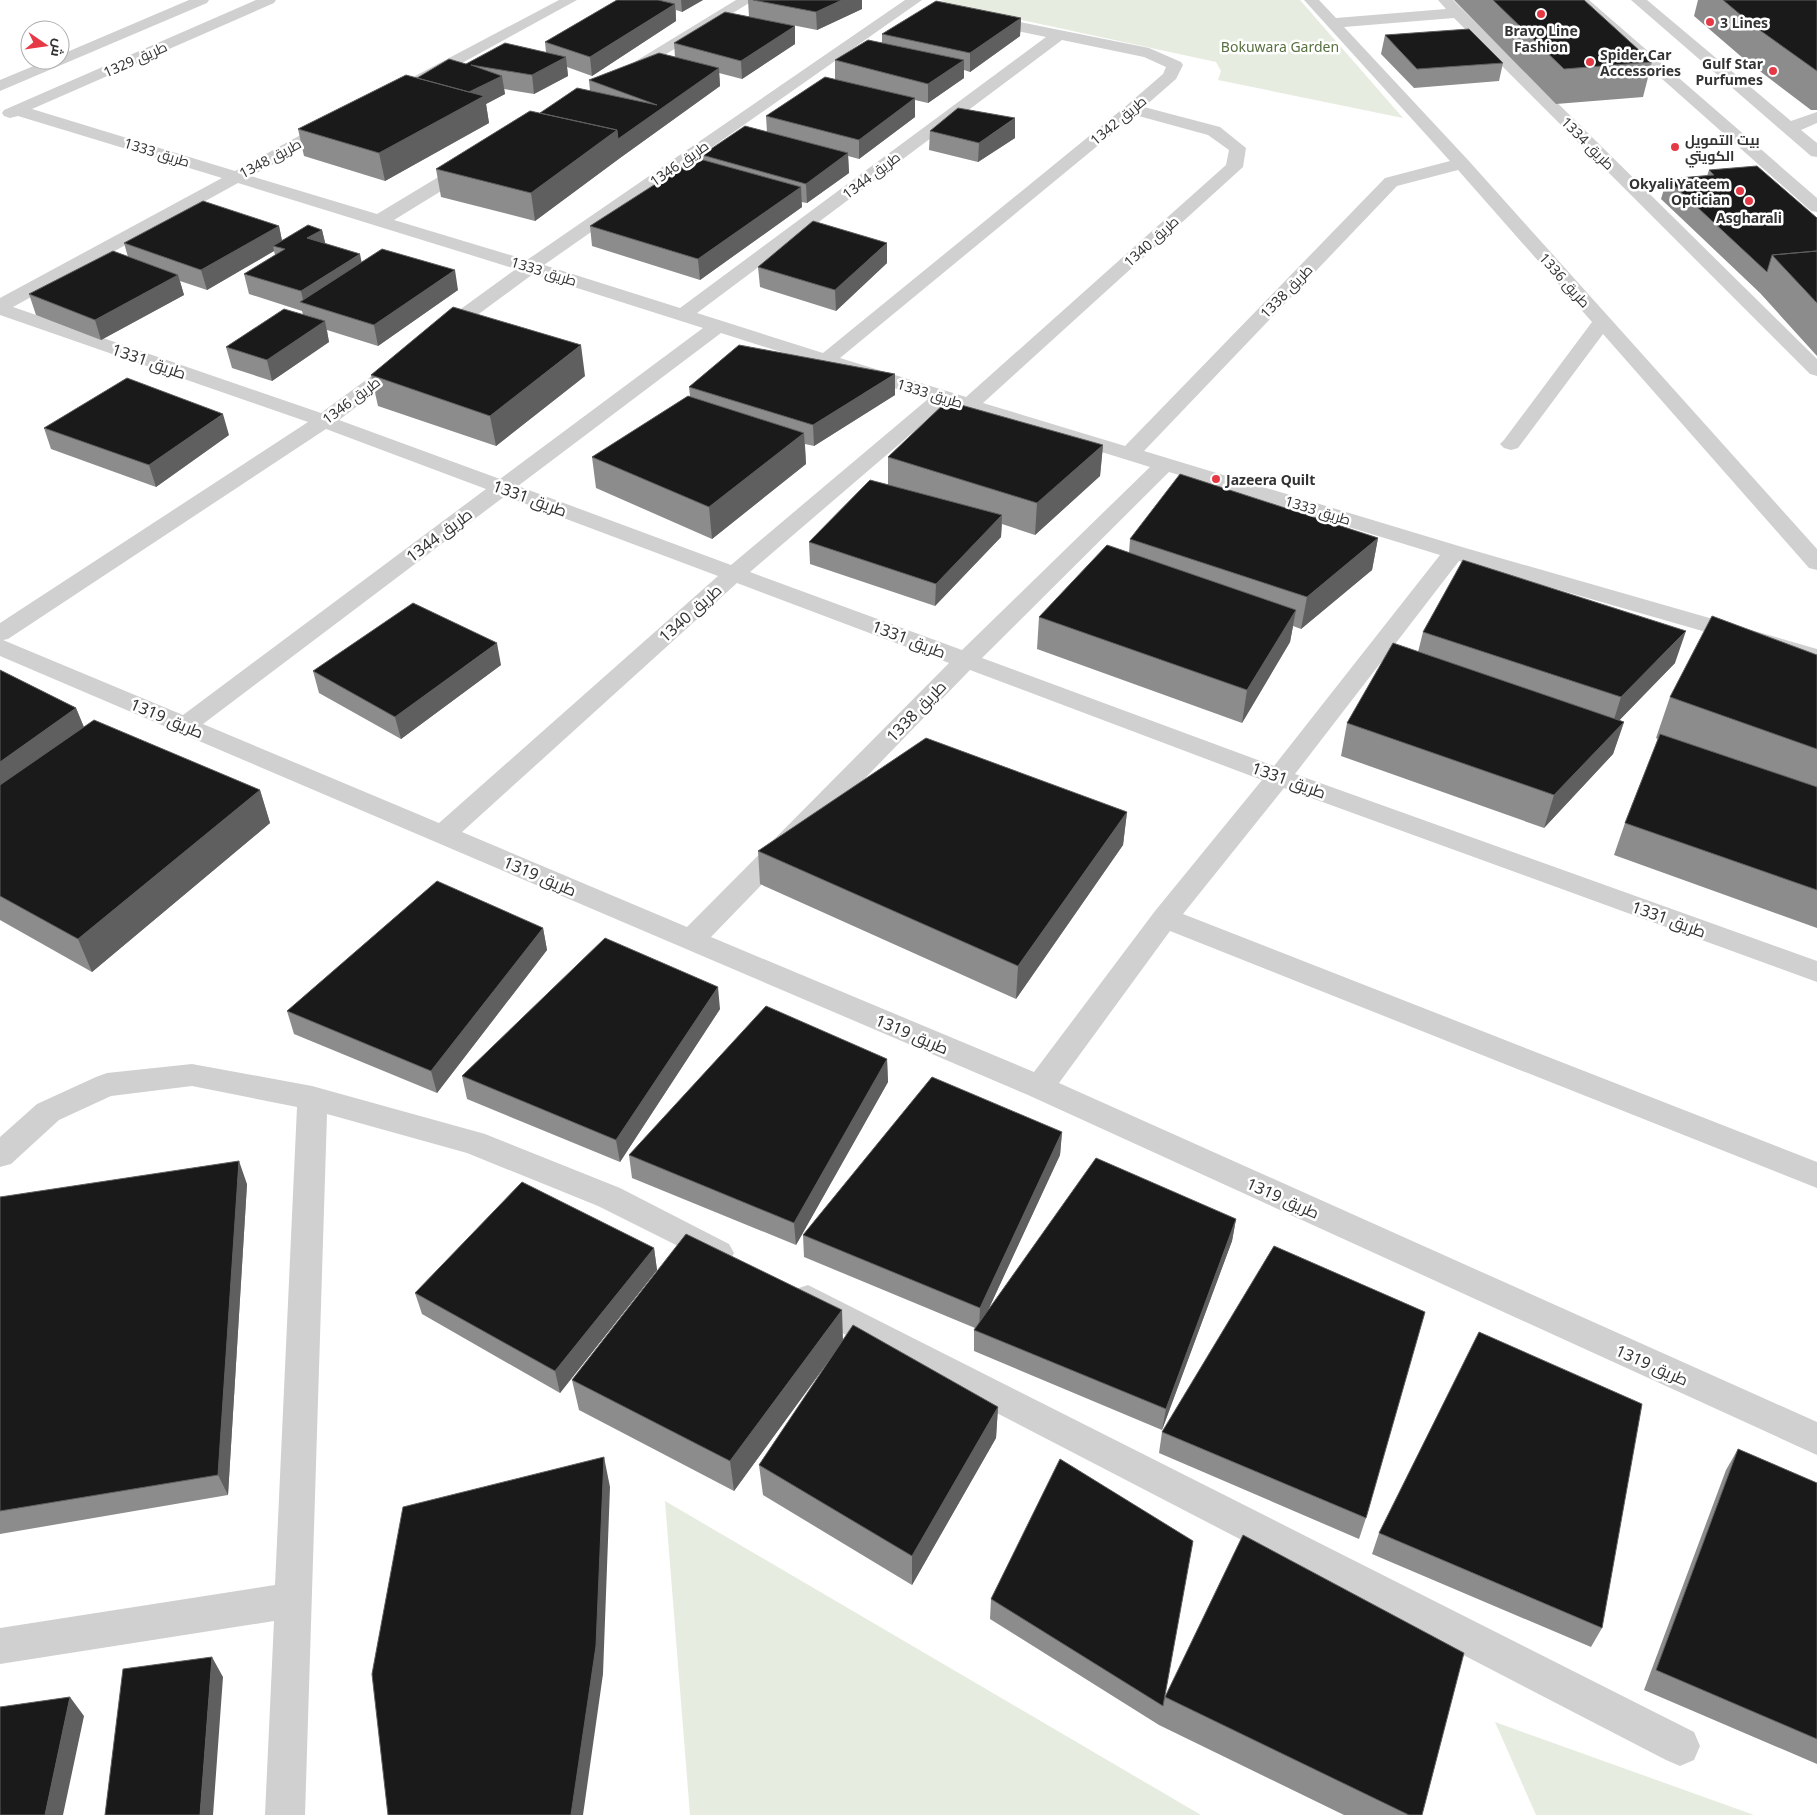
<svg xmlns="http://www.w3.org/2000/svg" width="1817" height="1815" font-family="'Noto Sans',Cairo,sans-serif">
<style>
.green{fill:#e6ecdf}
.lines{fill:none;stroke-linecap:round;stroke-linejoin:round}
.minor{fill:#d0d0d0;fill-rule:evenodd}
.wall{fill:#8c8c8c}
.shaded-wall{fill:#5f5f5f}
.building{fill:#1a1a1a;stroke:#5f5f5f}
.poi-dot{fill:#e63946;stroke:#fff;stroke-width:2}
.labels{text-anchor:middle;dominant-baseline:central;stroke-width:5;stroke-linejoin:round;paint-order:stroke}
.far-poi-label{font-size:14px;font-weight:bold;fill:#333;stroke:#fff;text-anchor:start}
.far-park-label{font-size:14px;fill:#56703f;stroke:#fff}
.far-street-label{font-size:14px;fill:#333;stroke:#fff}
.street-label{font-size:16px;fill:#333;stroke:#fff}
</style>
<rect width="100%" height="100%" fill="#fff"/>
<!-- green -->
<path class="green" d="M 943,0 L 1300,0 L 1403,118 L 1218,80 L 1221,71 L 1216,62 L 939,2 Z
M 665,1501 L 1201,1815 L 690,1815 Z
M 1495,1722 L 1754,1815 L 1536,1815 Z"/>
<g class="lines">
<!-- minor -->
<path class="minor" d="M 189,0 L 209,0 L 207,3 L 0,91 L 0,80 L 48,60 L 60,60 L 60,55 Z
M 256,0 L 276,0 L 274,3 L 32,109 L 235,171 L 328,120 L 340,120 L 342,124 L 340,128 L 251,176 L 377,214 L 465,161 L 477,161 L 480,165 L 477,169 L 394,220 L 527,260 L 905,0 L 922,0 L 544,265 L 680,308 L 1046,37 L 980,23 L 977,20 L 980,17 L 985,15 L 1149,48 L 1181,62 L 1183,65 L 1176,79 L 1144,107 L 1220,127 L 1246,148 L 1243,167 L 983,403 L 1125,446 L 1385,178 L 1450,161 L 1304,0 L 1319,0 L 1336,18 L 1446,9 L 1438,0 L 1453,0 L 1817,359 L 1817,376 L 1810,374 L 1454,18 L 1344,27 L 1468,160 L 1817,549 L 1817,570 L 1809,568 L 1603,334 L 1518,448 L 1511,450 L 1504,448 L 1500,444 L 1504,440 L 1592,322 L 1458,170 L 1397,186 L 1144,451 L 1462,547 L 1817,649 L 1817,664 L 1459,561 L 1295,774 L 1817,961 L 1817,982 L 1284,788 L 1183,914 L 1817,1162 L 1817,1188 L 1170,931 L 1059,1083 L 1817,1422 L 1817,1455 L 1028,1095 L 0,656 L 0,623 L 308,422 L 0,315 L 0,298 L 222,178 L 18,116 L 10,118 L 4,116 L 2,113 L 4,110 ZM 1062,40 L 1144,57 L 1166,67 L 1163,74 L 1126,106 L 823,353 L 697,313 ZM 1135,115 L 1208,135 L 1229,150 L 1226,165 L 966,397 L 840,358 ZM 238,183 L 516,269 L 432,330 L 429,334 L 432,338 L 446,338 L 533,274 L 703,328 L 500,479 L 339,420 L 410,366 L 413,362 L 410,358 L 396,358 L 321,413 L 13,307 ZM 721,333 L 928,399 L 731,565 L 518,486 ZM 946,404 L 1150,467 L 962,650 L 750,572 ZM 326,429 L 486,489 L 183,715 L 3,640 L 8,639 ZM 1169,472 L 1440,555 L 1274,766 L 982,658 ZM 505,496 L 718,576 L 439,823 L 203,724 ZM 737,583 L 949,663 L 687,927 L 462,832 ZM 970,670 L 1262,780 L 1155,911 L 1034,1072 L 711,937 Z
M 559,0 L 577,0 L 427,82 L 421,84 L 413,79 L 415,76 Z
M 736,0 L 754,0 L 632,75 L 626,77 L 618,72 Z
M 1573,0 L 1589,0 L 1817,198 L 1817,212 L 1811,211 Z
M 1631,0 L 1647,0 L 1791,121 L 1817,112 L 1817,123 L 1801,130 L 1817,143 L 1817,157 L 1811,156 Z
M 192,1064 L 312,1086 L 485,1134 L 620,1188 L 729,1244 L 734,1253 L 729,1262 L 718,1266 L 598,1206 L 467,1153 L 327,1114 L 305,1815 L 265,1815 L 274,1621 L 0,1664 L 0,1628 L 275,1585 L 297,1107 L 192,1086 L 111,1096 L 59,1120 L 11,1164 L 0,1167 L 0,1137 L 37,1104 L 96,1077 L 107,1073 Z
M 808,1285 L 1694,1732 L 1700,1746 L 1694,1760 L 1680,1766 L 1666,1760 L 796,1309 L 792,1299 L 796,1289 Z"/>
</g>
<!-- wall -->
<path class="wall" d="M 617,0 L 703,0 L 682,12 L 676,10 L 676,21 L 592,76 L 567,67 L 568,76 L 534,94 L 504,89 L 505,94 L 486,104 L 489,123 L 385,181 L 304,156 L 298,129 L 417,78 L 466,64 L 546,52 L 545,42 Z
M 748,0 L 862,0 L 862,9 L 817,30 L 792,25 L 795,44 L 742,79 L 719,73 L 720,86 L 620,158 L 535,221 L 441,197 L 436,169 L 540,113 L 590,91 L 589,80 L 675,57 L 674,43 L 749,17 Z
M 1454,0 L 1584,0 L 1652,62 L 1643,97 L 1556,104 Z
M 1698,0 L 1817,0 L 1817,110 L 1811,110 L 1744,59 L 1694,16 Z
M 1021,18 L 1020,36 L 970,72 L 964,70 L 964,78 L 928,103 L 915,100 L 915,117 L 859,159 L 848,156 L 849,173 L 807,203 L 801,202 L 802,207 L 700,280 L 592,246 L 590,226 L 702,160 L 702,155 L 767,132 L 766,116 L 835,79 L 835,60 L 882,43 L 882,34 Z
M 1385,35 L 1503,63 L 1499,81 L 1414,88 L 1381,54 Z
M 930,131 L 1015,138 L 978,162 L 929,150 Z
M 1709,170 L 1817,218 L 1817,356 L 1760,293 L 1661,199 L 1667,179 L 1707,176 Z
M 279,226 L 282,240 L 322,230 L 325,244 L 362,262 L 458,290 L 378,346 L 327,330 L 329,342 L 272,381 L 232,368 L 226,347 L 303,315 L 302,311 L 249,294 L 244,274 L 275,255 L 274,251 L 207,290 L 180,281 L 184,295 L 101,340 L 36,315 L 29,294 L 128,257 L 124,243 Z
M 887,263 L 836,311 L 760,287 L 758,267 Z
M 371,375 L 585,376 L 496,446 L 378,406 Z
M 689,387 L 895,395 L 814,446 L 805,444 L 806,464 L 712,539 L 596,488 L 592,457 L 690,396 Z
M 44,428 L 229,435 L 156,487 L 51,449 Z
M 1103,445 L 1100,476 L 1035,535 L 1002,524 L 1001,537 L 935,606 L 810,564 L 809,542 L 888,485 L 888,457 Z
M 1378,538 L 1372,570 L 1301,629 L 1293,626 L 1290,642 L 1242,723 L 1037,649 L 1039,617 L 1129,553 L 1130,539 Z
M 1423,632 L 1675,663 L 1619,720 L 1624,722 L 1613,754 L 1544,828 L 1341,756 L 1347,723 L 1418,652 Z
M 1817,655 L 1817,928 L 1614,855 L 1625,823 L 1658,739 L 1656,738 L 1670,697 Z
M 501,665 L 401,739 L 319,693 L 313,671 Z
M 0,670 L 76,708 L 84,727 L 260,790 L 270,823 L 92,972 L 0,920 Z
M 1127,812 L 1123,845 L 1016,999 L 760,884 L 758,851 Z
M 543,928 L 547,950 L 437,1093 L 294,1034 L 287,1011 Z
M 720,1009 L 620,1162 L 467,1099 L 462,1076 Z
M 887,1059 L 888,1082 L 796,1245 L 632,1178 L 629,1155 Z
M 1062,1132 L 1060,1155 L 987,1312 L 1236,1219 L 1232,1241 L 1162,1430 L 974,1351 L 974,1330 L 975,1328 L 804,1257 L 803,1235 Z
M 247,1184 L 228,1495 L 0,1534 L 0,1197 Z
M 654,1248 L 657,1270 L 560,1393 L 422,1314 L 415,1293 Z
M 843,1339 L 998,1407 L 996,1438 L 912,1585 L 763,1495 L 759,1465 L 831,1358 L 734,1491 L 579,1410 L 572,1380 Z
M 1162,1432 L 1366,1518 L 1359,1539 L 1159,1453 Z
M 1738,1449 L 1817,1483 L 1817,1764 L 1644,1690 L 1726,1470 Z
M 1379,1533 L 1602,1628 L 1591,1647 L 1372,1554 Z
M 991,1599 L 1165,1697 L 1422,1815 L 1344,1815 L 1159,1725 L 990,1619 Z"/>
<!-- shaded-wall -->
<path class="shaded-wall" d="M 681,0 L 703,0 L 682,12 Z
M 842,0 L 862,0 L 862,9 L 817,30 L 816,12 Z
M 675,4 L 676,21 L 592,76 L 590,57 Z
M 1021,18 L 1020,36 L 970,72 L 970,53 Z
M 795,26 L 795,44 L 742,79 L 741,61 Z
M 566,57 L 568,76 L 534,94 L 532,75 Z
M 964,60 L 964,78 L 928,103 L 928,84 Z
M 719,68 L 720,86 L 620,158 L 535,221 L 531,193 L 617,130 Z
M 502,76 L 505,94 L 486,104 L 489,123 L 385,181 L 379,153 L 458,97 Z
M 915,98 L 915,117 L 859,159 L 859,140 Z
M 1015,118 L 1015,138 L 978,162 L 979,143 Z
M 848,153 L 849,173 L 807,203 L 806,184 Z
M 801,187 L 802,207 L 700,280 L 698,259 Z
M 279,226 L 283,246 L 273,246 L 274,251 L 207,290 L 201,270 Z
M 322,230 L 327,250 L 307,238 Z
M 887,243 L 887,263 L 836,311 L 835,290 Z
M 360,254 L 364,274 L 304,304 L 301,291 Z
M 455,270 L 458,290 L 378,346 L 374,325 Z
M 178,275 L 184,295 L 101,340 L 95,320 Z
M 325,321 L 329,342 L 272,381 L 267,360 Z
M 581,345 L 585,376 L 496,446 L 490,416 Z
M 895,374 L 895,395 L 814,446 L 813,425 Z
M 223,414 L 229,435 L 156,487 L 149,465 Z
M 804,433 L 806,464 L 712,539 L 709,507 Z
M 1103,445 L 1100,476 L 1035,535 L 1037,503 Z
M 1002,515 L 1001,537 L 935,606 L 936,584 Z
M 1378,538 L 1372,570 L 1301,629 L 1307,597 Z
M 1296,610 L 1290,642 L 1242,723 L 1247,690 Z
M 1686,631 L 1675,663 L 1611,729 L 1621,697 Z
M 497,643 L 501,665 L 401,739 L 395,717 Z
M 76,708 L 89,740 L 0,805 L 0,762 Z
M 1624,722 L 1613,754 L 1544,828 L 1554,795 Z
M 260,790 L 270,823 L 92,972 L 78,939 Z
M 1127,812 L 1123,845 L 1016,999 L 1018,966 Z
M 543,928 L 547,950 L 437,1093 L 431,1071 Z
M 718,987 L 720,1009 L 620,1162 L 616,1140 Z
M 887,1059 L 888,1082 L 796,1245 L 794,1223 Z
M 1062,1132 L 1060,1155 L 979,1330 L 980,1308 Z
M 239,1161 L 247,1184 L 228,1495 L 218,1475 Z
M 1236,1219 L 1232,1241 L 1162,1430 L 1166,1409 Z
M 654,1248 L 657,1270 L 560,1393 L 555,1371 Z
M 842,1310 L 843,1341 L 734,1491 L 730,1461 Z
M 998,1407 L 996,1438 L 912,1585 L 912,1556 Z
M 604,1457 L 610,1487 L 603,1674 L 583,1815 L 571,1815 Z
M 212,1657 L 223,1677 L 213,1815 L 200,1815 Z
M 70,1697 L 84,1716 L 63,1815 L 45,1815 Z"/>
<!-- building -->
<path class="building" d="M 617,0 L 658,0 L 675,4 L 590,57 L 545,42 Z
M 753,0 L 842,0 L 816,12 Z
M 1493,0 L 1584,0 L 1652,62 L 1564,69 Z
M 1723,0 L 1817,0 L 1817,71 L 1754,26 Z
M 936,1 L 1021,18 L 970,53 L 882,34 Z
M 725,12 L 795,26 L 741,61 L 674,43 Z
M 1469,29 L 1503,63 L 1417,69 L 1385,35 Z
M 868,40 L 964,60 L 928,84 L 835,60 Z
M 505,43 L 566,57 L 532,75 L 471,65 L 502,76 L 469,92 L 417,78 L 449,59 L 466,64 Z
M 659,53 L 719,68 L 618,139 L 617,130 L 540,113 L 577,88 L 657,105 L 589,80 Z
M 406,75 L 484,96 L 379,153 L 298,129 Z
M 825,77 L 915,98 L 859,140 L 766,116 Z
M 958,108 L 1015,118 L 979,143 L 930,131 Z
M 530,111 L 617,130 L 531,193 L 436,169 Z
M 745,126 L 848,153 L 806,184 L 702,155 Z
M 696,158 L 801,187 L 698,259 L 590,226 Z
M 1757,166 L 1817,218 L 1817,251 L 1772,255 L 1767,272 L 1667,179 L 1714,175 L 1709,170 Z
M 203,201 L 279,226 L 201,270 L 124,243 Z
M 813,221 L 887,243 L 835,290 L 758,267 Z
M 308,225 L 322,230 L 307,238 L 360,254 L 301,291 L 244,274 L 285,249 L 273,246 Z
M 382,249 L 455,270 L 374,325 L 300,302 Z
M 113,251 L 178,275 L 95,320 L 29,294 Z
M 1817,251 L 1817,303 L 1772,255 Z
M 453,307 L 581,345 L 490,416 L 371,375 Z
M 284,309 L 325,321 L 267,360 L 226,347 Z
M 739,345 L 895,374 L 813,425 L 689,387 Z
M 127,378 L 223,414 L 149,465 L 44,428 Z
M 688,396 L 804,433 L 709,507 L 592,457 Z
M 947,401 L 1103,445 L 1037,503 L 888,457 Z
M 1180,474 L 1378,538 L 1307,597 L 1130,539 Z
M 870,480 L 1002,515 L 936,584 L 809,542 Z
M 1107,545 L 1296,610 L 1247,690 L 1039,617 Z
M 1463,560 L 1686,631 L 1621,697 L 1423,632 Z
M 413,603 L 497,643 L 395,717 L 313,671 Z
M 1712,616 L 1817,655 L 1817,749 L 1670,697 Z
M 1393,643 L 1624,722 L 1554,795 L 1347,723 Z
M 0,670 L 76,708 L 0,762 Z
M 94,720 L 260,790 L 78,939 L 0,896 L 0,785 Z
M 1660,734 L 1817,787 L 1817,890 L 1625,823 Z
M 926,738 L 1127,812 L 1018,966 L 758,851 Z
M 437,881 L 543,928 L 431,1071 L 287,1011 Z
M 605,938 L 718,987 L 616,1140 L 462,1076 Z
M 766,1006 L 887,1059 L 794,1223 L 629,1155 Z
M 932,1077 L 1062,1132 L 980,1308 L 803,1235 Z
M 1096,1158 L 1236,1219 L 1166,1409 L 974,1330 Z
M 239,1161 L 218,1475 L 0,1511 L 0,1197 Z
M 522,1182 L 654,1248 L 555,1371 L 415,1293 Z
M 686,1234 L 842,1310 L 730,1461 L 572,1380 Z
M 1274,1246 L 1425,1312 L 1366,1518 L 1162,1432 Z
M 853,1325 L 998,1407 L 912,1556 L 759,1465 Z
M 1479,1332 L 1642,1404 L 1602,1628 L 1379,1533 Z
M 1738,1449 L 1817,1483 L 1817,1739 L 1656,1670 Z
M 604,1457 L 596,1646 L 571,1815 L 388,1815 L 372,1674 L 403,1507 Z
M 1060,1459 L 1193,1541 L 1163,1706 L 991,1599 Z
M 1243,1535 L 1464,1653 L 1422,1815 L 1409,1815 L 1165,1697 Z
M 212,1657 L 200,1815 L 105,1815 L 123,1669 Z
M 70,1697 L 45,1815 L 0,1815 L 0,1707 Z"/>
<!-- markers -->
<g class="poi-dot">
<circle cx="1541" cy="14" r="5"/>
<circle cx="1710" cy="22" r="5"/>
<circle cx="1590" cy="62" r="5"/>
<circle cx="1773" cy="71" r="5"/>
<circle cx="1675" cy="147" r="5"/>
<circle cx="1740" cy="191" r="5"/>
<circle cx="1749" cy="201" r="5"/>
<circle cx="1216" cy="479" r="5"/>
</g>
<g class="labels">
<!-- far-poi labels -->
<g class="far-poi-label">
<text x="1720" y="22">3 Lines</text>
<text x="1541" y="30" text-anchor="middle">Bravo Line<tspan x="1541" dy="16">Fashion</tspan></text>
<text x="1600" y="54">Spider Car<tspan x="1600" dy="16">Accessories</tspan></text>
<text x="1763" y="63" text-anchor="end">Gulf Star<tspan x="1763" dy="16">Purfumes</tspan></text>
<text x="1685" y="139">بيت التمويل<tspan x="1685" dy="16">الكويتي</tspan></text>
<text x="1730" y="183" text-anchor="end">Okyali Yateem<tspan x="1730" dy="16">Optician</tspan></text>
<text x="1749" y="217" text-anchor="middle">Asgharali</text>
<text x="1226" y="479">Jazeera Quilt</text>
</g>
<!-- far-park labels -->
<g class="far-park-label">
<text x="1280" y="46">Bokuwara Garden</text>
</g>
<!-- far-street labels -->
<g class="far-street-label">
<text transform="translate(135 59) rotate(-24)">طريق 1329</text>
<text transform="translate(1118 120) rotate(-40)">طريق 1342</text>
<text transform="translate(1588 143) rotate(45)">طريق 1334</text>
<text transform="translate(157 152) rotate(17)">طريق 1333</text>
<text transform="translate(270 158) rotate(-28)">طريق 1348</text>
<text transform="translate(679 163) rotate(-35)">طريق 1346</text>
<text transform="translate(871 175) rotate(-37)">طريق 1344</text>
<text transform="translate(1151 241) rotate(-42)">طريق 1340</text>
<text transform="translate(544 271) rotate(17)">طريق 1333</text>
<text transform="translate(1565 280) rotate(48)">طريق 1336</text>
<text transform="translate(1286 291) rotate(-46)">طريق 1338</text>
<text transform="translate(930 393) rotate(17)">طريق 1333</text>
<text transform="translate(351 400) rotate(-37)">طريق 1346</text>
<text transform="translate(1318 510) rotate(17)">طريق 1333</text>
</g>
<!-- street labels -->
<g class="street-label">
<text transform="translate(149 361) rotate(19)">طريق 1331</text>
<text transform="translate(530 498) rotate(20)">طريق 1331</text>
<text transform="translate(439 535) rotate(-37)">طريق 1344</text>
<text transform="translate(690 613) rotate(-42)">طريق 1340</text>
<text transform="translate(909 639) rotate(21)">طريق 1331</text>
<text transform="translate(916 711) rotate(-46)">طريق 1338</text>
<text transform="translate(167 718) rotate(23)">طريق 1319</text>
<text transform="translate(1289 780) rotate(20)">طريق 1331</text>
<text transform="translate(540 876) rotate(23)">طريق 1319</text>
<text transform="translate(1669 919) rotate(20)">طريق 1331</text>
<text transform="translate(912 1034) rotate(23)">طريق 1319</text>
<text transform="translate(1283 1198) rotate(24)">طريق 1319</text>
<text transform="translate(1652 1365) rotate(24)">طريق 1319</text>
</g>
</g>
<!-- north arrow -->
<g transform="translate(45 45) rotate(103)"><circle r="24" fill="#ffffff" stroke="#adadad"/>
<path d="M0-4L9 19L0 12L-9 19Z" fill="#e63946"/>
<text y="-8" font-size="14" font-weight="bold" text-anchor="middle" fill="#333333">ش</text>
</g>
</svg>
